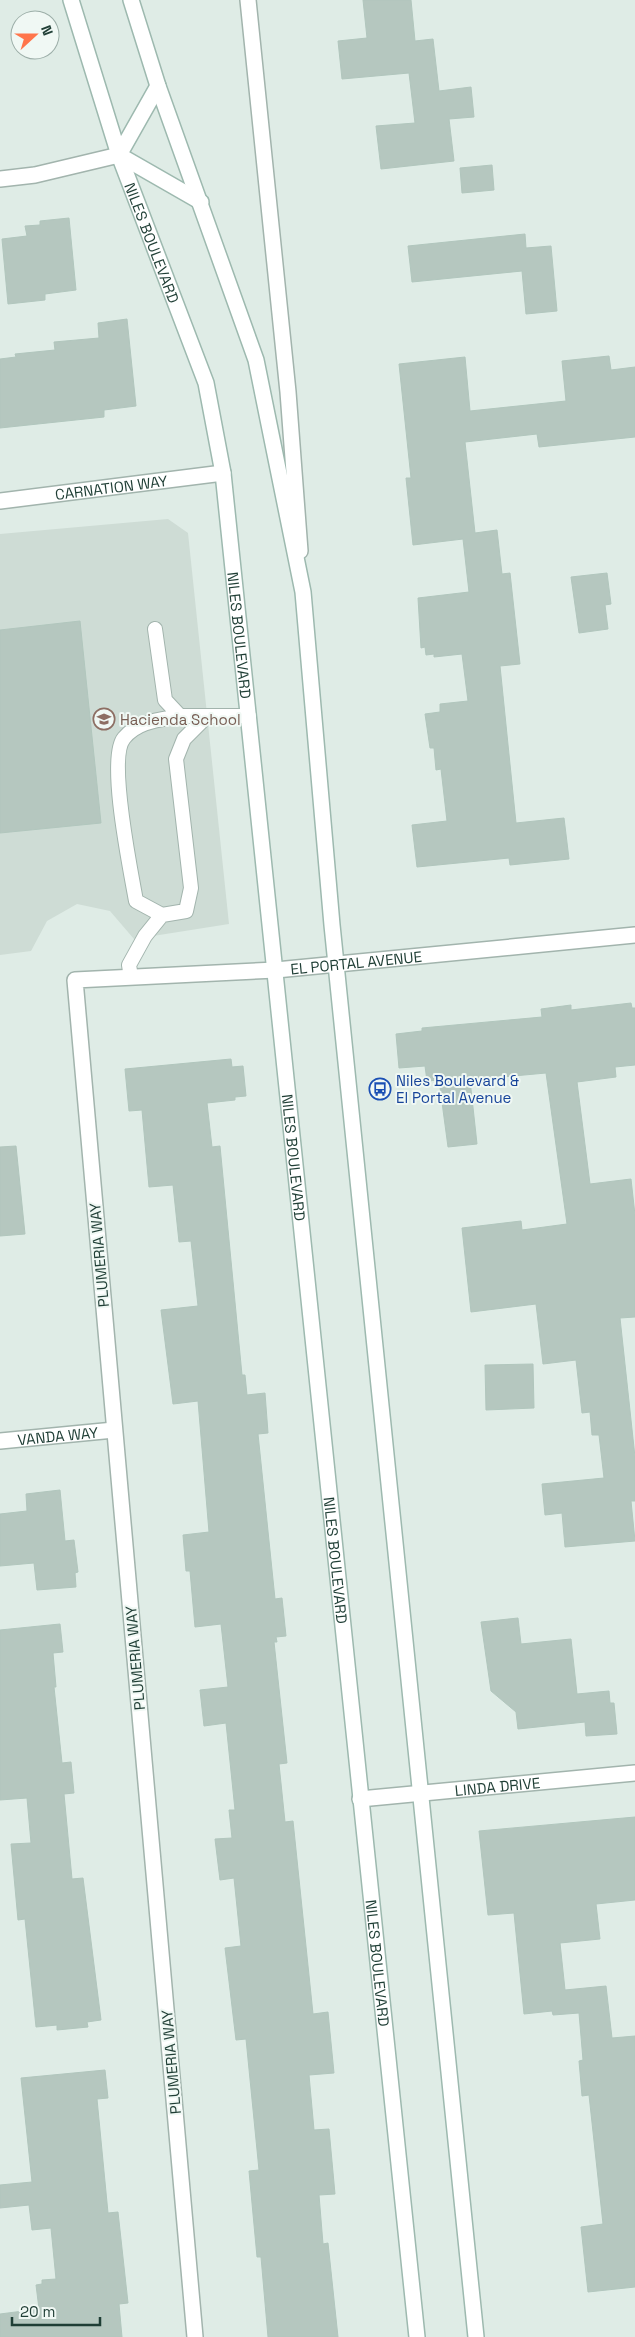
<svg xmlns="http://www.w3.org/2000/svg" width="635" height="2337" font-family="'Space Grotesk',sans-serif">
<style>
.built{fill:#cedcd5}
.building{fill:#b5c7bf;stroke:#b1c6bd}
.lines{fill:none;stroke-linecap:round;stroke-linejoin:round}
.lane-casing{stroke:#a2b4ad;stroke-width:16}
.street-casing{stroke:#a2b4ad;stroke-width:18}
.secondary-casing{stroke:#9db9af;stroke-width:18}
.lane{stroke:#fff;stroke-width:14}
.street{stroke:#fff;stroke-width:15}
.secondary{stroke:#fff;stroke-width:15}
.labels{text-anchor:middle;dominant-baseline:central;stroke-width:4;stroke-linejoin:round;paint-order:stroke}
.street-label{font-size:15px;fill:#1f3e35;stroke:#f0f8f4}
.education-label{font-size:15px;fill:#785e54;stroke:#f0f8f4;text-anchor:start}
.transit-label{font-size:15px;fill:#164399;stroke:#f0f8f4;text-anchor:start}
</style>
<rect width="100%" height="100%" fill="#dfece6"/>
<!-- built -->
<path class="built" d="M 168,519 L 188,533 L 229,924 L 134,939 L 110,911 L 77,904 L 47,921 L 31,951 L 0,955 L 0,534 Z"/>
<!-- building -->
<path class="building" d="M 363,0 L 411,0 L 415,41 L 433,39 L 439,91 L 471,87 L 474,117 L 449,119 L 454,161 L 381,169 L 376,126 L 415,123 L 409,73 L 342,79 L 338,41 L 367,38 Z
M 492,165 L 494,190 L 462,193 L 460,168 Z
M 69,218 L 76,290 L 45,294 L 45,300 L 8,304 L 2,239 L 27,236 L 25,226 L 40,225 L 40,221 Z
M 525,234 L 526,248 L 551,246 L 557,311 L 526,314 L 522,271 L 412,282 L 408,246 Z
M 127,319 L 136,406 L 104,410 L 104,417 L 0,428 L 0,359 L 16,357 L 15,354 L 55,350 L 54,342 L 99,338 L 98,323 Z
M 609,356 L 611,370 L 635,367 L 635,437 L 539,447 L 537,434 L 465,442 L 475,533 L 497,530 L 502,574 L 510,573 L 520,664 L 500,666 L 516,823 L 564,818 L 569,859 L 510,865 L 509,858 L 417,867 L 412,825 L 447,821 L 441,769 L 436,770 L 434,748 L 430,748 L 425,714 L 440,712 L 440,704 L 468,701 L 462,654 L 434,657 L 434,654 L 426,655 L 425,647 L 421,648 L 418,598 L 469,592 L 463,539 L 413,545 L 406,478 L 411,478 L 399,364 L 465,357 L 470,411 L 566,401 L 562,361 Z
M 607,573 L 611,604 L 605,605 L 608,629 L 579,633 L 571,577 Z
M 80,621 L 101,823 L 0,833 L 0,630 Z
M 631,1003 L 632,1008 L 635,1008 L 635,1065 L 615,1067 L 616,1077 L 577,1082 L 590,1184 L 631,1179 L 635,1215 L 635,1317 L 620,1318 L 635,1457 L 635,1501 L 631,1501 L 635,1541 L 565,1547 L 562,1513 L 545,1515 L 542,1484 L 604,1478 L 599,1435 L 592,1435 L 590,1412 L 582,1413 L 576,1360 L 543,1364 L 536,1304 L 471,1312 L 462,1228 L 521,1221 L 522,1230 L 567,1224 L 546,1073 L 470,1080 L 477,1144 L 448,1147 L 439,1080 L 427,1081 L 425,1066 L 399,1068 L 396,1034 L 422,1031 L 422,1028 L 542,1017 L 541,1009 L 571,1005 L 571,1010 Z
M 231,1059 L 232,1067 L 243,1066 L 246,1096 L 235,1097 L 235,1100 L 207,1103 L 212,1147 L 220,1146 L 242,1375 L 245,1375 L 247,1395 L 265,1393 L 268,1433 L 258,1434 L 275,1599 L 282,1598 L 286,1636 L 276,1637 L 277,1642 L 274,1642 L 287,1763 L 279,1764 L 285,1822 L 293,1821 L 313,2014 L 328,2012 L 334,2073 L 309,2075 L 314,2130 L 329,2129 L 335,2194 L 319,2195 L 323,2244 L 328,2243 L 338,2337 L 268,2337 L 261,2257 L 257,2257 L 249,2171 L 259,2170 L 246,2039 L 236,2040 L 225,1948 L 241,1946 L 234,1878 L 220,1880 L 215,1839 L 232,1838 L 229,1810 L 235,1810 L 226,1723 L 204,1726 L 200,1690 L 228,1687 L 221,1624 L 195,1627 L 190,1571 L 186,1571 L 183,1535 L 209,1532 L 198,1401 L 173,1404 L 161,1310 L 198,1306 L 191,1241 L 179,1242 L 173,1185 L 149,1187 L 142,1110 L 129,1111 L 125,1069 Z
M 16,1146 L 25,1234 L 0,1236 L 0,1147 Z
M 533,1364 L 534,1408 L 486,1410 L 485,1365 Z
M 60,1490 L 65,1541 L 74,1540 L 78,1572 L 75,1573 L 76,1587 L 37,1590 L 34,1563 L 0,1566 L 0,1514 L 27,1511 L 26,1494 Z
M 518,1618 L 521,1644 L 571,1639 L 577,1694 L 609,1691 L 610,1703 L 614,1703 L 617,1734 L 586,1736 L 585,1722 L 518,1729 L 516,1712 L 491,1691 L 481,1622 Z
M 60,1624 L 63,1652 L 53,1653 L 56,1687 L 54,1687 L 62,1763 L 71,1762 L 74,1793 L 64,1794 L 72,1879 L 83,1878 L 101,2020 L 87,2022 L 88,2027 L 57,2030 L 57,2025 L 36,2027 L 25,1919 L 18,1920 L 11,1844 L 31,1843 L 27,1798 L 0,1800 L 0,1630 Z
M 635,1817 L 635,1900 L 596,1904 L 600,1939 L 560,1943 L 565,1990 L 606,1986 L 612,2038 L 635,2036 L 635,2287 L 588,2292 L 581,2227 L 603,2224 L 589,2095 L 582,2096 L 579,2061 L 583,2060 L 579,2013 L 553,2015 L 552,2011 L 524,2014 L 514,1913 L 488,1915 L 479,1831 Z
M 105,2070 L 108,2098 L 97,2099 L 108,2213 L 118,2212 L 128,2303 L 119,2304 L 122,2337 L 0,2337 L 0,2314 L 39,2309 L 36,2285 L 42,2284 L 42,2280 L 56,2279 L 51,2228 L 32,2230 L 29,2205 L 0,2208 L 0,2185 L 32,2182 L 21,2078 Z"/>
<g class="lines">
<!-- lane casing -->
<g class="lane-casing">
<path id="lane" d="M 155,629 L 165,700 L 180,716 L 249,716
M 180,716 C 159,720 138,721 124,738 C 107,758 131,872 136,901 L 162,915 L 186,911 L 191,888 L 176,759 L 184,739 L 207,716
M 131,977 L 129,965 L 145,936 L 162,915"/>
</g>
<!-- street casing -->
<g class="street-casing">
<g id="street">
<path d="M 248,0 L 288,392 L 300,551"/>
<path d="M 0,179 L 35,175 L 119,155"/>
<path id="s1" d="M 0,501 L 223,473"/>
<path id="s2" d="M 0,1441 L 114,1430"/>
<path id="s3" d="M 360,1799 L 635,1773"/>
<path id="s4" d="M 195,2337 L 75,980 L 276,970 L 635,935"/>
</g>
</g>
<!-- secondary casing -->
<g class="secondary-casing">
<g id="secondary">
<path id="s5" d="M 71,0 L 119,155 L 206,383 L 223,473 L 417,2337"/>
<path d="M 131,0 L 158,86 L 256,360 L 303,592 L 332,925 L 476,2337"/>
<path d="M 119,155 L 201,202"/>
<path d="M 119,155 L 158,86"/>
</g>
</g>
<!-- lane -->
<use href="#lane" class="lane"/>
<!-- street -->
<use href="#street" class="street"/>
<!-- secondary -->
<use href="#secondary" class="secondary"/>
</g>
<!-- icons -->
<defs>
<g id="school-ring" transform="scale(1.125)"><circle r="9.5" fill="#f0f8f4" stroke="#8d6e63" stroke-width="1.5"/><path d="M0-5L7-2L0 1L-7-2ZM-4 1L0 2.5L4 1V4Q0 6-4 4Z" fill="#8d6e63"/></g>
<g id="bus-ring" transform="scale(1.125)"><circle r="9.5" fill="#f0f8f4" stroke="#1a4fb4" stroke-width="1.5"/><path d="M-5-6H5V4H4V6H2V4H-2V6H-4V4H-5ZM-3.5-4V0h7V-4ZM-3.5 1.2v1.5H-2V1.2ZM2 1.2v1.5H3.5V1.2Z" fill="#1a4fb4"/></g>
</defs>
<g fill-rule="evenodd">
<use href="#school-ring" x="104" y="719"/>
<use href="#bus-ring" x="380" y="1089"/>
</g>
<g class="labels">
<!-- street labels -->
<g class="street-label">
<text stroke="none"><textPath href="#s5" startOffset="256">NILES BOULEVARD</textPath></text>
<text stroke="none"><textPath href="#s1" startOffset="112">CARNATION WAY</textPath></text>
<text stroke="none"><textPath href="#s5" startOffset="661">NILES BOULEVARD</textPath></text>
<text stroke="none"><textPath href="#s4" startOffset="1644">EL PORTAL AVENUE</textPath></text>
<text stroke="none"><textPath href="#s5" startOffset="1186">NILES BOULEVARD</textPath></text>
<text transform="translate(99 1255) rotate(-95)">PLUMERIA WAY</text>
<text stroke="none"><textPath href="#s2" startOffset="58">VANDA WAY</textPath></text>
<text stroke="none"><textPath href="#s5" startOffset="1591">NILES BOULEVARD</textPath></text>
<text transform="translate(135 1658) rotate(-95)">PLUMERIA WAY</text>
<text stroke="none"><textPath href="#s3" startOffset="138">LINDA DRIVE</textPath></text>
<text stroke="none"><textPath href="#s5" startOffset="1996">NILES BOULEVARD</textPath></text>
<text transform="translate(171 2062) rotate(-95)">PLUMERIA WAY</text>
</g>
<!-- education labels -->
<g class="education-label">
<text x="120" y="719">Hacienda School</text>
</g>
<!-- transit labels -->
<g class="transit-label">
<text x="396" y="1080">Niles Boulevard &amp;<tspan x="396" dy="17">El Portal Avenue</tspan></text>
</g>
</g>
<!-- north arrow -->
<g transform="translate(35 35) rotate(69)"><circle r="24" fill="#f0f8f4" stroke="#9caea8"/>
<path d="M0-4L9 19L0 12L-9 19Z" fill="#ff754b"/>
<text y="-8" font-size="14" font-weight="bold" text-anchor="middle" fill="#1f3e35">N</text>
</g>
<!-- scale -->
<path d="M12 2317v8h88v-8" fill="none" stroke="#1f3e35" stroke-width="2.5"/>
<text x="20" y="2317" font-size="15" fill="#1f3e35" stroke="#f0f8f4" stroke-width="4" paint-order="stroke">20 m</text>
</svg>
